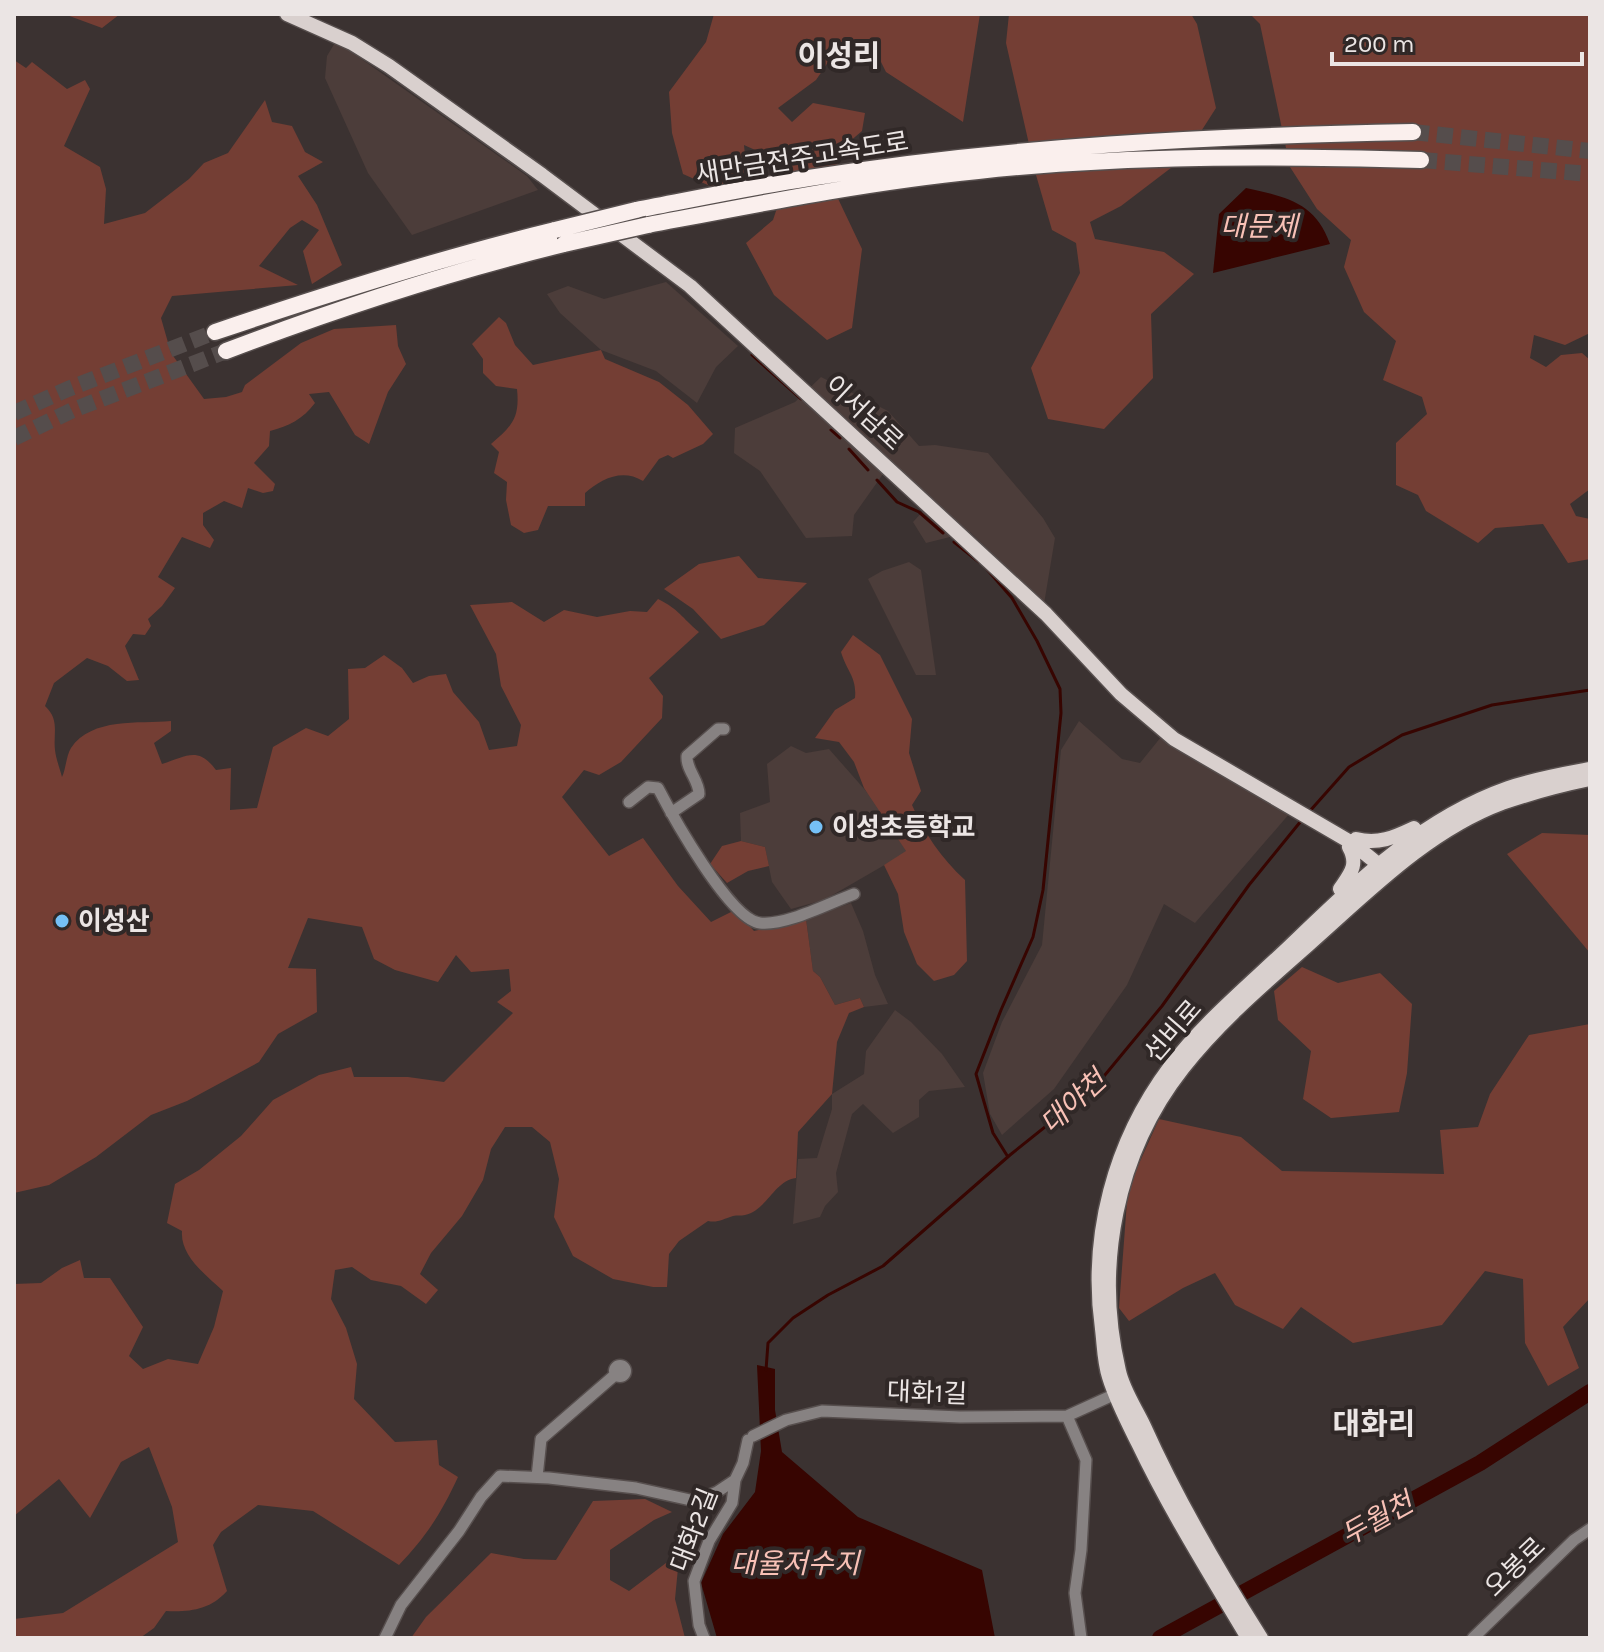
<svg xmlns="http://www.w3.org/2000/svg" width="1604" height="1652" font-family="Karla,'Noto Sans KR',sans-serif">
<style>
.built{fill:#4c3d3a}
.green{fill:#743e34}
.water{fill:#370501}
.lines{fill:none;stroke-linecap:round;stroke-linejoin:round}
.stream{stroke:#370501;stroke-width:3}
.river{stroke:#370501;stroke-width:16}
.highway-tunnel{stroke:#554d4c;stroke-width:16;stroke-dasharray:16 8;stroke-linecap:butt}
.minor-casing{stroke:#574f4e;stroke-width:14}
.major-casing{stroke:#574f4e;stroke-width:17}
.highway-casing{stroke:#574f4e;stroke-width:19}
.minor{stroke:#878282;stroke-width:11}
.major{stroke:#d9d0ce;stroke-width:14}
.highway{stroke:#faefed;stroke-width:16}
.highway-bridge-casing{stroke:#574f4e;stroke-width:19;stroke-linecap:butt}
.highway-bridge{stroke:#faefed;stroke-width:16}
.poi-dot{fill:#75c0f6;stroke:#302827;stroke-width:3}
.labels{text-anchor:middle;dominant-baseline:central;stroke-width:8;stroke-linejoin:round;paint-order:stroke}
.street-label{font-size:26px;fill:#ebe5e4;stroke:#302827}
.poi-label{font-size:26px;font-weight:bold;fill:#ebe5e4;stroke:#302827;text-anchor:start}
.water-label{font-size:28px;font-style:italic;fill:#f8c1b6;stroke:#302827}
.quarter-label{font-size:30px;font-weight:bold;fill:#ebe5e4;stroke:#302827}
</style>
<rect width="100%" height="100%" fill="#3b3231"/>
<!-- built -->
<path class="built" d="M 336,41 L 527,176 L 538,190 L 412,235 L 368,173 L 325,78 L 327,56 Z
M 666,282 L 738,346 L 716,367 L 697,403 L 656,371 L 601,350 L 560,313 L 547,294 L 568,286 L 604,299 Z
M 821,377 L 888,411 L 919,446 L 935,445 L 988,453 L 1043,518 L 1055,538 L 1044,604 L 970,532 L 926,543 L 913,522 L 925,509 L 883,474 L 854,515 L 852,536 L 806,538 L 760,471 L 734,453 L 735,428 L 795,402 Z
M 909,562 L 921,570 L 936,675 L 916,675 L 868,579 L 882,571 Z
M 1079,721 L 1122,759 L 1140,763 L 1161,737 L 1182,753 L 1290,813 L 1195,923 L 1164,904 L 1127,985 L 1054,1089 L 1002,1135 L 990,1114 L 983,1073 L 1002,1022 L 1042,945 L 1061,750 Z
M 791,746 L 806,753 L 829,749 L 873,799 L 907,852 L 824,900 L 791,909 L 772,882 L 765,847 L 741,841 L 740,813 L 770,802 L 767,764 Z
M 851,903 L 863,931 L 875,975 L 888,1004 L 864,1007 L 860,998 L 835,1005 L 820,977 L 813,971 L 806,919 Z
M 895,1010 L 911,1022 L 942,1054 L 965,1087 L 929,1091 L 919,1100 L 919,1117 L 893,1133 L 863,1104 L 852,1114 L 836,1173 L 838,1192 L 825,1206 L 820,1217 L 793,1224 L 798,1159 L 817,1158 L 832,1109 L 832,1094 L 864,1074 L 866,1051 Z"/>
<!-- green -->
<path class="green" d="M 64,14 L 120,14 L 102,28 Z
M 714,14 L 980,14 L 963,122 L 886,72 L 871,42 L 843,40 L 816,80 L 778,108 L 792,122 L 813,103 L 865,113 L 862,131 L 842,148 L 832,186 L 862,249 L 852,328 L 827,340 L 774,295 L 746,243 L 773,220 L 791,166 L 744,145 L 748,188 L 719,190 L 683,174 L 672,133 L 669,92 L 706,42 Z
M 1009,14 L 1191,14 L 1197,24 L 1216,108 L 1184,158 L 1121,206 L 1090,222 L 1095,239 L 1164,252 L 1194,274 L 1151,314 L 1153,378 L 1104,429 L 1048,419 L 1031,368 L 1080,273 L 1076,243 L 1052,230 L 1036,175 L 1006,43 Z
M 1250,14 L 1590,14 L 1590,296 L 1588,297 L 1590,333 L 1565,345 L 1534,335 L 1530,358 L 1546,367 L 1561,355 L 1582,353 L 1590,360 L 1590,489 L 1570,504 L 1576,516 L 1590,519 L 1590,559 L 1568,563 L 1543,524 L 1495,528 L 1478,543 L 1426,511 L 1418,495 L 1396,485 L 1396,443 L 1427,414 L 1422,397 L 1383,380 L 1396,341 L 1364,312 L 1344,267 L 1351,240 L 1317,209 L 1290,167 L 1260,24 Z
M 14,60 L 26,68 L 32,62 L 67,89 L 85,80 L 90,89 L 64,146 L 100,167 L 106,189 L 104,224 L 145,213 L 189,179 L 204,163 L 228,153 L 265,100 L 272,122 L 292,126 L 305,152 L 323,162 L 298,176 L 317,205 L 342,265 L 312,284 L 303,251 L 319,230 L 302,220 L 290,228 L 259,266 L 298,285 L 172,296 L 161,318 L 171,353 L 204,399 L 226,397 L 242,392 L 245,385 L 301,343 L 334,329 L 396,325 L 398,346 L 406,364 L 388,392 L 369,444 L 355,435 L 329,392 L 309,394 L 315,403 C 303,419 289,426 270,431 L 269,446 L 254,463 L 275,484 L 273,491 L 263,493 L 248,488 L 242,508 L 224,501 L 203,513 L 203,525 L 214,540 L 210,548 L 182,537 L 158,577 L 175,588 L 162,606 L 148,619 L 151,626 L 145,635 L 133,634 L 125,646 L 139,680 L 127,681 L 108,666 L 87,658 L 54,683 L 45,706 C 60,720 53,733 55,750 C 56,759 60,769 62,777 C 66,769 66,756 71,748 C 92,717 139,724 171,721 L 171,731 L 154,743 L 162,764 C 187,756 198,746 216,770 L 231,768 L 230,810 L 257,808 L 273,747 L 306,728 L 328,736 L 349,719 L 348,669 L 365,668 L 384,655 L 402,668 L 413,683 L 429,676 L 446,674 L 453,692 L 479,722 L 489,750 L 517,746 L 521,725 L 501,686 L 496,654 L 470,605 L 512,602 L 544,622 L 564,610 L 597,617 L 630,611 L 647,612 L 658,599 C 680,610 681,617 699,632 L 649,678 L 663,696 L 662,718 L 621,762 L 599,775 L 584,770 L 562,797 L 609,856 L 643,838 L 678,886 L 711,922 L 735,910 L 754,931 L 806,919 L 813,971 L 820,977 L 835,1005 L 860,998 L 864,1007 L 849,1013 L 837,1042 L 832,1094 L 798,1132 L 796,1178 C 774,1181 767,1210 745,1215 C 741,1216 737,1215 733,1216 C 723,1219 718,1223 708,1221 L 679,1241 L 669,1254 L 667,1287 L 653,1287 L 613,1279 L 573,1256 L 554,1217 L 559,1179 L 550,1142 L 532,1127 L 505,1127 L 491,1149 L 483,1180 L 462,1216 L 431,1253 L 420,1274 L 438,1290 L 426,1304 L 401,1286 L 371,1280 L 352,1267 L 335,1270 L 331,1299 L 346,1328 L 357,1364 L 354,1399 L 395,1442 L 437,1440 L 439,1465 L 458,1477 C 442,1512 426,1537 399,1565 L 313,1511 L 258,1505 L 221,1532 L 213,1545 L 227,1591 C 210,1610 190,1612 166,1611 L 154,1628 L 140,1638 L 14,1638 L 14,1619 L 63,1613 L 178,1542 L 172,1507 L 149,1447 L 121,1462 L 90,1518 L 59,1479 L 14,1516 L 14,1284 L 41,1283 L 62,1268 L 80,1260 L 84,1278 L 110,1278 L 143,1327 L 129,1356 L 143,1369 L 168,1359 L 198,1364 L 214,1327 L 223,1291 C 206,1275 180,1256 182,1231 L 167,1223 L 175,1184 L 199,1170 L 241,1136 L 273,1100 L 319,1075 L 351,1067 L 354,1077 L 408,1077 L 444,1082 L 513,1013 L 497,1002 L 511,991 L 509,969 L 471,972 L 456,955 L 438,982 L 395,970 L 374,959 L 362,927 L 308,918 L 288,968 L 316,969 L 317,1012 L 278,1034 L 259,1062 L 187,1101 L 151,1115 L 96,1157 L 49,1185 L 14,1193 Z
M 499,317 L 506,323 L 515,345 L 533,365 L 601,350 L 605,359 L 659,382 L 688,405 L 713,434 L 703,444 L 673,458 L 668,455 L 659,459 L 643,481 C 622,468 601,479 585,493 L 585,506 L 548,506 L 538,530 L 524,533 L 511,525 L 506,500 L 507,482 L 494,473 L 499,452 L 491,444 C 512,426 520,418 517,389 L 496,386 L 483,373 L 483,359 L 472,344 Z
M 739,556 L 758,578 L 807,583 L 764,625 L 721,639 L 693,609 L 664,589 L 699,564 Z
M 853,635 L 880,655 L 912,719 L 909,753 L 921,791 L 912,805 C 925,834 941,858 965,880 L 967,961 L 954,975 L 934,981 L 917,964 L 904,932 L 898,894 L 884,865 L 906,851 L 864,788 L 854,762 L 839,742 L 815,738 L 835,710 L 855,698 C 857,677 847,672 841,652 Z
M 1542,833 L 1590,835 L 1590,953 L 1507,854 Z
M 741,841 L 765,847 L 769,866 L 748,871 L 727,883 L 710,864 L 722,846 Z
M 1302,967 L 1338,983 L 1380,973 L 1412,1004 L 1407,1073 L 1399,1112 L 1331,1118 L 1303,1099 L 1311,1051 L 1278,1020 L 1274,991 Z
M 1590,1024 L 1590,1298 L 1563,1327 L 1579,1368 L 1548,1386 L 1525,1343 L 1523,1279 L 1485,1271 L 1442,1325 L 1353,1343 L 1301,1307 L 1283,1329 L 1235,1305 L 1215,1273 L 1183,1288 L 1129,1321 L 1119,1308 L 1128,1188 L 1159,1119 L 1241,1137 L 1282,1171 L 1444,1174 L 1440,1130 L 1478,1127 L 1490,1094 L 1529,1035 Z
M 645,1499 L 672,1512 L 654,1520 L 610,1550 L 610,1580 L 629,1591 L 666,1563 L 678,1568 L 675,1599 L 685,1638 L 411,1638 L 426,1617 L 491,1553 L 524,1559 L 556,1560 L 593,1501 Z"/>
<!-- water -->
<path class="water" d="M 1246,188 C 1286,197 1315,202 1330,244 L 1213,273 L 1219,214 Z
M 757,1365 L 775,1369 L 775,1410 L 782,1452 L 858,1517 L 982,1570 L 995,1638 L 717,1638 L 701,1583 L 723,1534 L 755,1492 L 761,1451 Z"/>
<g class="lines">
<!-- stream -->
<path class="stream" d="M 752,355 L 801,399
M 831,430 L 840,438
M 849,449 L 868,470
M 877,480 L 897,502 L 919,512 L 943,533
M 954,542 L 979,562
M 985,567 L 1012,598 L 1037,641 L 1060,689 L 1061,713 L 1043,890 L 1033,937 L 1001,1010 L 976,1074 L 993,1133 L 1008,1157
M 1309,812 L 1349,767 L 1402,735 L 1492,705 L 1590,690
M 766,1370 L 768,1343 L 793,1318 L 828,1295 L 883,1266 L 1010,1155 L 1095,1087 L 1162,1006 L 1249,885 L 1301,821"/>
<!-- river -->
<path class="river" d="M 1160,1638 L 1480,1463 L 1590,1392"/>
<!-- highway-tunnel -->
<path class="highway-tunnel" d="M 1413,132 L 1590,151
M 1421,160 L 1590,174
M 14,413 L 68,389 L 215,332
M 14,438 L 73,410 L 226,351"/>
<!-- minor casing -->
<g class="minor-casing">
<path id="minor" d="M 629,802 L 648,787 L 658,788 C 672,815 730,920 760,923 C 786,926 829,903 854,894
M 671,813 L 699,794 C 699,780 686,770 687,756 L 718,729 L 724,729
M614.5 1371a5.5 5.5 0 1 1 11 0a5.5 5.5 0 1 1-11 0Z
M 1067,1416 L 1086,1460 L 1081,1550 L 1075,1593 L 1081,1638
M 753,1436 L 786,1420 L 822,1411 L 960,1417 L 1067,1416 L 1122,1391
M 537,1477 L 541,1439 L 616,1374
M 385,1638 L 401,1605 L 459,1531 L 481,1497 L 500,1476 L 549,1478 L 636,1488 L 695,1501 L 717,1492 L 735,1480
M 704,1638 L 699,1625 L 694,1581 L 709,1541 L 732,1503 L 735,1480 L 743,1463 L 748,1440
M 1473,1638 L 1574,1540 L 1590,1529"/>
</g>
<!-- major casing -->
<g class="major-casing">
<path id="major" d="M 287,14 L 352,43 L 389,66 L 542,175 L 690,286 L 1046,614 L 1121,694 L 1174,739 L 1352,843 L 1389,873
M 1340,889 C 1350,874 1359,865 1349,847 L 1356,839 C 1378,845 1395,837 1414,828
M 1248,1638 C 1210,1574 1170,1510 1138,1443 C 1127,1421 1116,1400 1109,1377 C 1104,1362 1104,1345 1102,1329 C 1089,1236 1114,1142 1170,1067 C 1204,1022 1249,985 1289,947 C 1355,884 1420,819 1508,788 C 1534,779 1563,774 1590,769
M 1261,1638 C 1218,1570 1177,1500 1144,1426 C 1136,1409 1123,1390 1119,1371 C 1094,1266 1116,1153 1183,1068 C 1219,1022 1265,983 1308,945 C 1367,893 1427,831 1502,803 C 1531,793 1561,785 1590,779"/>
</g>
<!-- highway casing -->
<g class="highway-casing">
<path id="highway" d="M 636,210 C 694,199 751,187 809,178 C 1008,146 1211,136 1413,132
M 648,225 C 758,204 867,182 978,171 C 1125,155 1274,156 1421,160
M 215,332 C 327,294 440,258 555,230
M 226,351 C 336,309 449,272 564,244"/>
</g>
<!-- minor -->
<use href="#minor" class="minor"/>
<!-- major -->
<use href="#major" class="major"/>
<!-- highway -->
<use href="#highway" class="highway"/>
<!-- highway-bridge casing -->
<g class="highway-bridge-casing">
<path id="highway-bridge" d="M 555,230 L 636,210
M 564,244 L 648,225"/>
</g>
<!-- highway-bridge -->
<use href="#highway-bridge" class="highway-bridge"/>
</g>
<!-- markers -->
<g class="poi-dot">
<circle cx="816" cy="827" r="8"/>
<circle cx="62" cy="921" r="8"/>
</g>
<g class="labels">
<!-- street labels -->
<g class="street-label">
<text transform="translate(802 158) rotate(-9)">새만금전주고속도로</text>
<text transform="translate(864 413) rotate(43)">이서남로</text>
<text transform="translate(1173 1031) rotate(-49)">선비로</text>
<text transform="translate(927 1393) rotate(2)">대화1길</text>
<text transform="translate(694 1530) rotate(-69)">대화2길</text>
<text transform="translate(1515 1567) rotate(-44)">오봉로</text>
</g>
<!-- poi labels -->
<g class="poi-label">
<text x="832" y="827">이성초등학교</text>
<text x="78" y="921">이성산</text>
</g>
<!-- water labels -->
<g class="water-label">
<text x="1259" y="226">대문제</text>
<text transform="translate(1073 1102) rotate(-43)">대야천</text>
<text transform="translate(1377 1519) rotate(-29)">두월천</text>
<text x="795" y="1563">대율저수지</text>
</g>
<!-- quarter labels -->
<g class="quarter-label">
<text x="839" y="56">이성리</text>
<text x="1374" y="1424">대화리</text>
</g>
</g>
<!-- border -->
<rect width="1604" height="1652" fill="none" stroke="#ebe5e4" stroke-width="32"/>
<!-- scale -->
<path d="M1332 52v12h250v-12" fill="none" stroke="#ebe5e4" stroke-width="4"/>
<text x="1344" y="52" font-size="24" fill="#ebe5e4" stroke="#302827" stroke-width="6" paint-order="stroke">200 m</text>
</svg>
